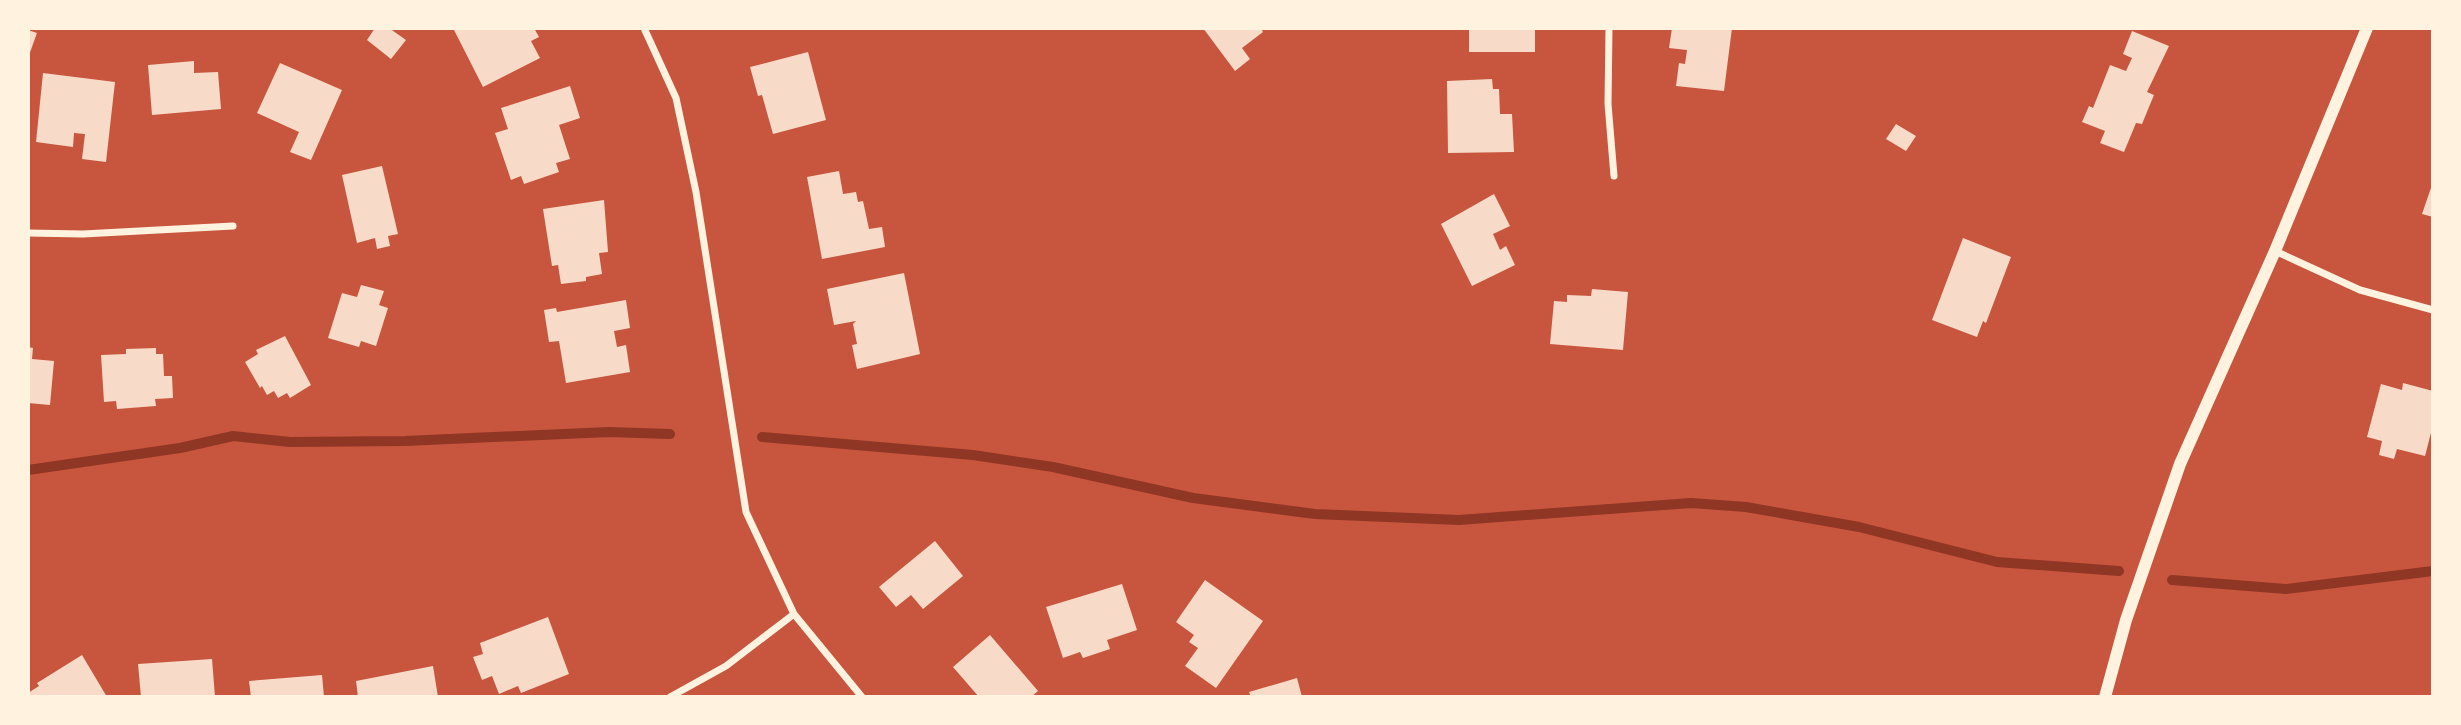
<svg xmlns="http://www.w3.org/2000/svg" width="2461" height="725" font-family="Helvetica,sans-serif">
<style>
.lines{fill:none;stroke-linecap:round;stroke-linejoin:round}
.stream{stroke:#8f3625;stroke-width:10}
.building{fill:#f7dbc8}
.minor{stroke:#fff3e0;stroke-width:7}
.tertiary{stroke:#fff3e0;stroke-width:12}
</style>
<rect width="100%" height="100%" fill="#c8553d"/>
<g class="lines">
<!-- stream -->
<path class="stream" d="M 762,437 L 973,455 L 1053,467 L 1193,498 L 1315,514 L 1459,520 L 1691,503 L 1746,507 L 1859,527 L 1997,562 L 2119,571
M 28,470 L 180,448 L 233,436 L 290,442 L 405,441 L 609,432 L 670,434
M 2172,580 L 2286,589 L 2433,571"/>
</g>
<!-- building -->
<path class="building" d="M 375,28 L 389,28 L 406,40 L 391,59 L 367,40 Z
M 453,28 L 534,28 L 539,37 L 531,41 L 540,58 L 483,87 Z
M 1203,28 L 1261,28 L 1263,32 L 1242,48 L 1250,59 L 1235,71 Z
M 1469,28 L 1535,28 L 1535,52 L 1469,52 Z
M 1672,28 L 1732,28 L 1724,91 L 1676,86 L 1679,63 L 1685,64 L 1687,50 L 1669,48 Z
M 28,30 L 37,33 L 28,58 Z
M 2132,31 L 2169,46 L 2147,92 L 2154,95 L 2142,124 L 2136,123 L 2124,152 L 2100,143 L 2105,131 L 2082,122 L 2089,106 L 2093,108 L 2110,65 L 2126,71 L 2132,58 L 2123,54 Z
M 808,52 L 826,120 L 773,134 L 762,95 L 758,96 L 750,67 Z
M 194,61 L 194,73 L 218,72 L 221,109 L 152,115 L 148,65 Z
M 280,63 L 342,90 L 311,160 L 290,152 L 299,132 L 257,113 Z
M 43,73 L 115,82 L 106,162 L 82,159 L 85,134 L 74,133 L 73,147 L 36,142 Z
M 1492,79 L 1493,89 L 1499,89 L 1500,114 L 1512,114 L 1514,152 L 1448,153 L 1447,81 Z
M 570,86 L 580,118 L 559,125 L 570,159 L 556,163 L 559,172 L 524,184 L 521,176 L 511,180 L 495,133 L 508,129 L 501,108 Z
M 1896,124 L 1916,136 L 1906,151 L 1886,139 Z
M 382,166 L 398,234 L 388,236 L 390,246 L 377,249 L 375,238 L 357,243 L 342,175 Z
M 839,171 L 843,194 L 856,192 L 858,202 L 863,201 L 869,229 L 882,227 L 885,247 L 822,259 L 807,177 Z
M 2433,182 L 2433,217 L 2422,214 Z
M 1494,194 L 1510,226 L 1493,234 L 1500,250 L 1506,246 L 1515,265 L 1472,286 L 1441,224 Z
M 604,200 L 608,252 L 599,253 L 602,274 L 586,277 L 586,281 L 561,284 L 558,265 L 552,266 L 543,209 Z
M 1963,238 L 2011,257 L 1986,323 L 1983,321 L 1977,337 L 1932,320 Z
M 904,273 L 920,354 L 857,369 L 852,345 L 857,344 L 853,324 L 856,321 L 834,325 L 827,289 Z
M 361,285 L 384,291 L 379,305 L 388,308 L 376,346 L 361,341 L 359,347 L 328,338 L 342,293 L 357,297 Z
M 1592,289 L 1628,292 L 1623,350 L 1550,344 L 1554,301 L 1567,302 L 1567,295 L 1591,296 Z
M 626,300 L 630,328 L 614,331 L 617,347 L 626,345 L 630,372 L 566,383 L 559,341 L 549,342 L 544,310 L 556,308 L 557,312 Z
M 285,336 L 311,385 L 290,398 L 287,393 L 278,398 L 274,391 L 267,395 L 262,386 L 260,388 L 245,362 L 258,354 L 256,350 Z
M 28,347 L 33,348 L 32,359 L 54,361 L 50,405 L 28,403 Z
M 156,348 L 156,354 L 163,354 L 164,376 L 172,376 L 173,398 L 155,399 L 156,406 L 117,409 L 116,401 L 104,402 L 101,355 L 126,354 L 126,349 Z
M 2403,383 L 2433,391 L 2433,425 L 2425,456 L 2397,449 L 2394,459 L 2379,455 L 2382,441 L 2367,437 L 2381,384 L 2402,390 Z
M 935,541 L 963,576 L 923,609 L 911,595 L 896,607 L 879,587 Z
M 1205,580 L 1263,621 L 1216,688 L 1185,666 L 1198,648 L 1189,642 L 1194,635 L 1176,622 Z
M 1122,584 L 1137,630 L 1107,640 L 1110,649 L 1083,658 L 1080,652 L 1063,658 L 1046,607 Z
M 548,617 L 569,674 L 521,693 L 518,686 L 499,694 L 492,676 L 482,680 L 473,657 L 483,654 L 480,643 Z
M 990,635 L 1038,691 L 1031,697 L 979,697 L 953,667 Z
M 82,655 L 107,697 L 28,697 L 28,693 L 39,686 L 37,683 Z
M 212,659 L 215,697 L 141,697 L 138,664 Z
M 433,666 L 438,697 L 358,697 L 356,681 Z
M 322,675 L 324,697 L 251,697 L 249,681 Z
M 1297,678 L 1302,697 L 1251,697 L 1249,692 Z"/>
<g class="lines">
<!-- minor -->
<path class="minor" d="M 644,28 L 676,98 L 696,192 L 746,512 L 794,614 L 862,697
M 1609,28 L 1608,104 L 1614,176
M 28,233 L 83,234 L 233,226
M 2275,251 L 2360,290 L 2433,310
M 670,697 L 726,666 L 794,614"/>
<!-- tertiary -->
<path class="tertiary" d="M 2105,697 L 2126,620 L 2180,464 L 2275,251 L 2367,28"/>
</g>
<!-- border -->
<rect width="2461" height="725" fill="none" stroke="#fff3e0" stroke-width="60"/>
</svg>
